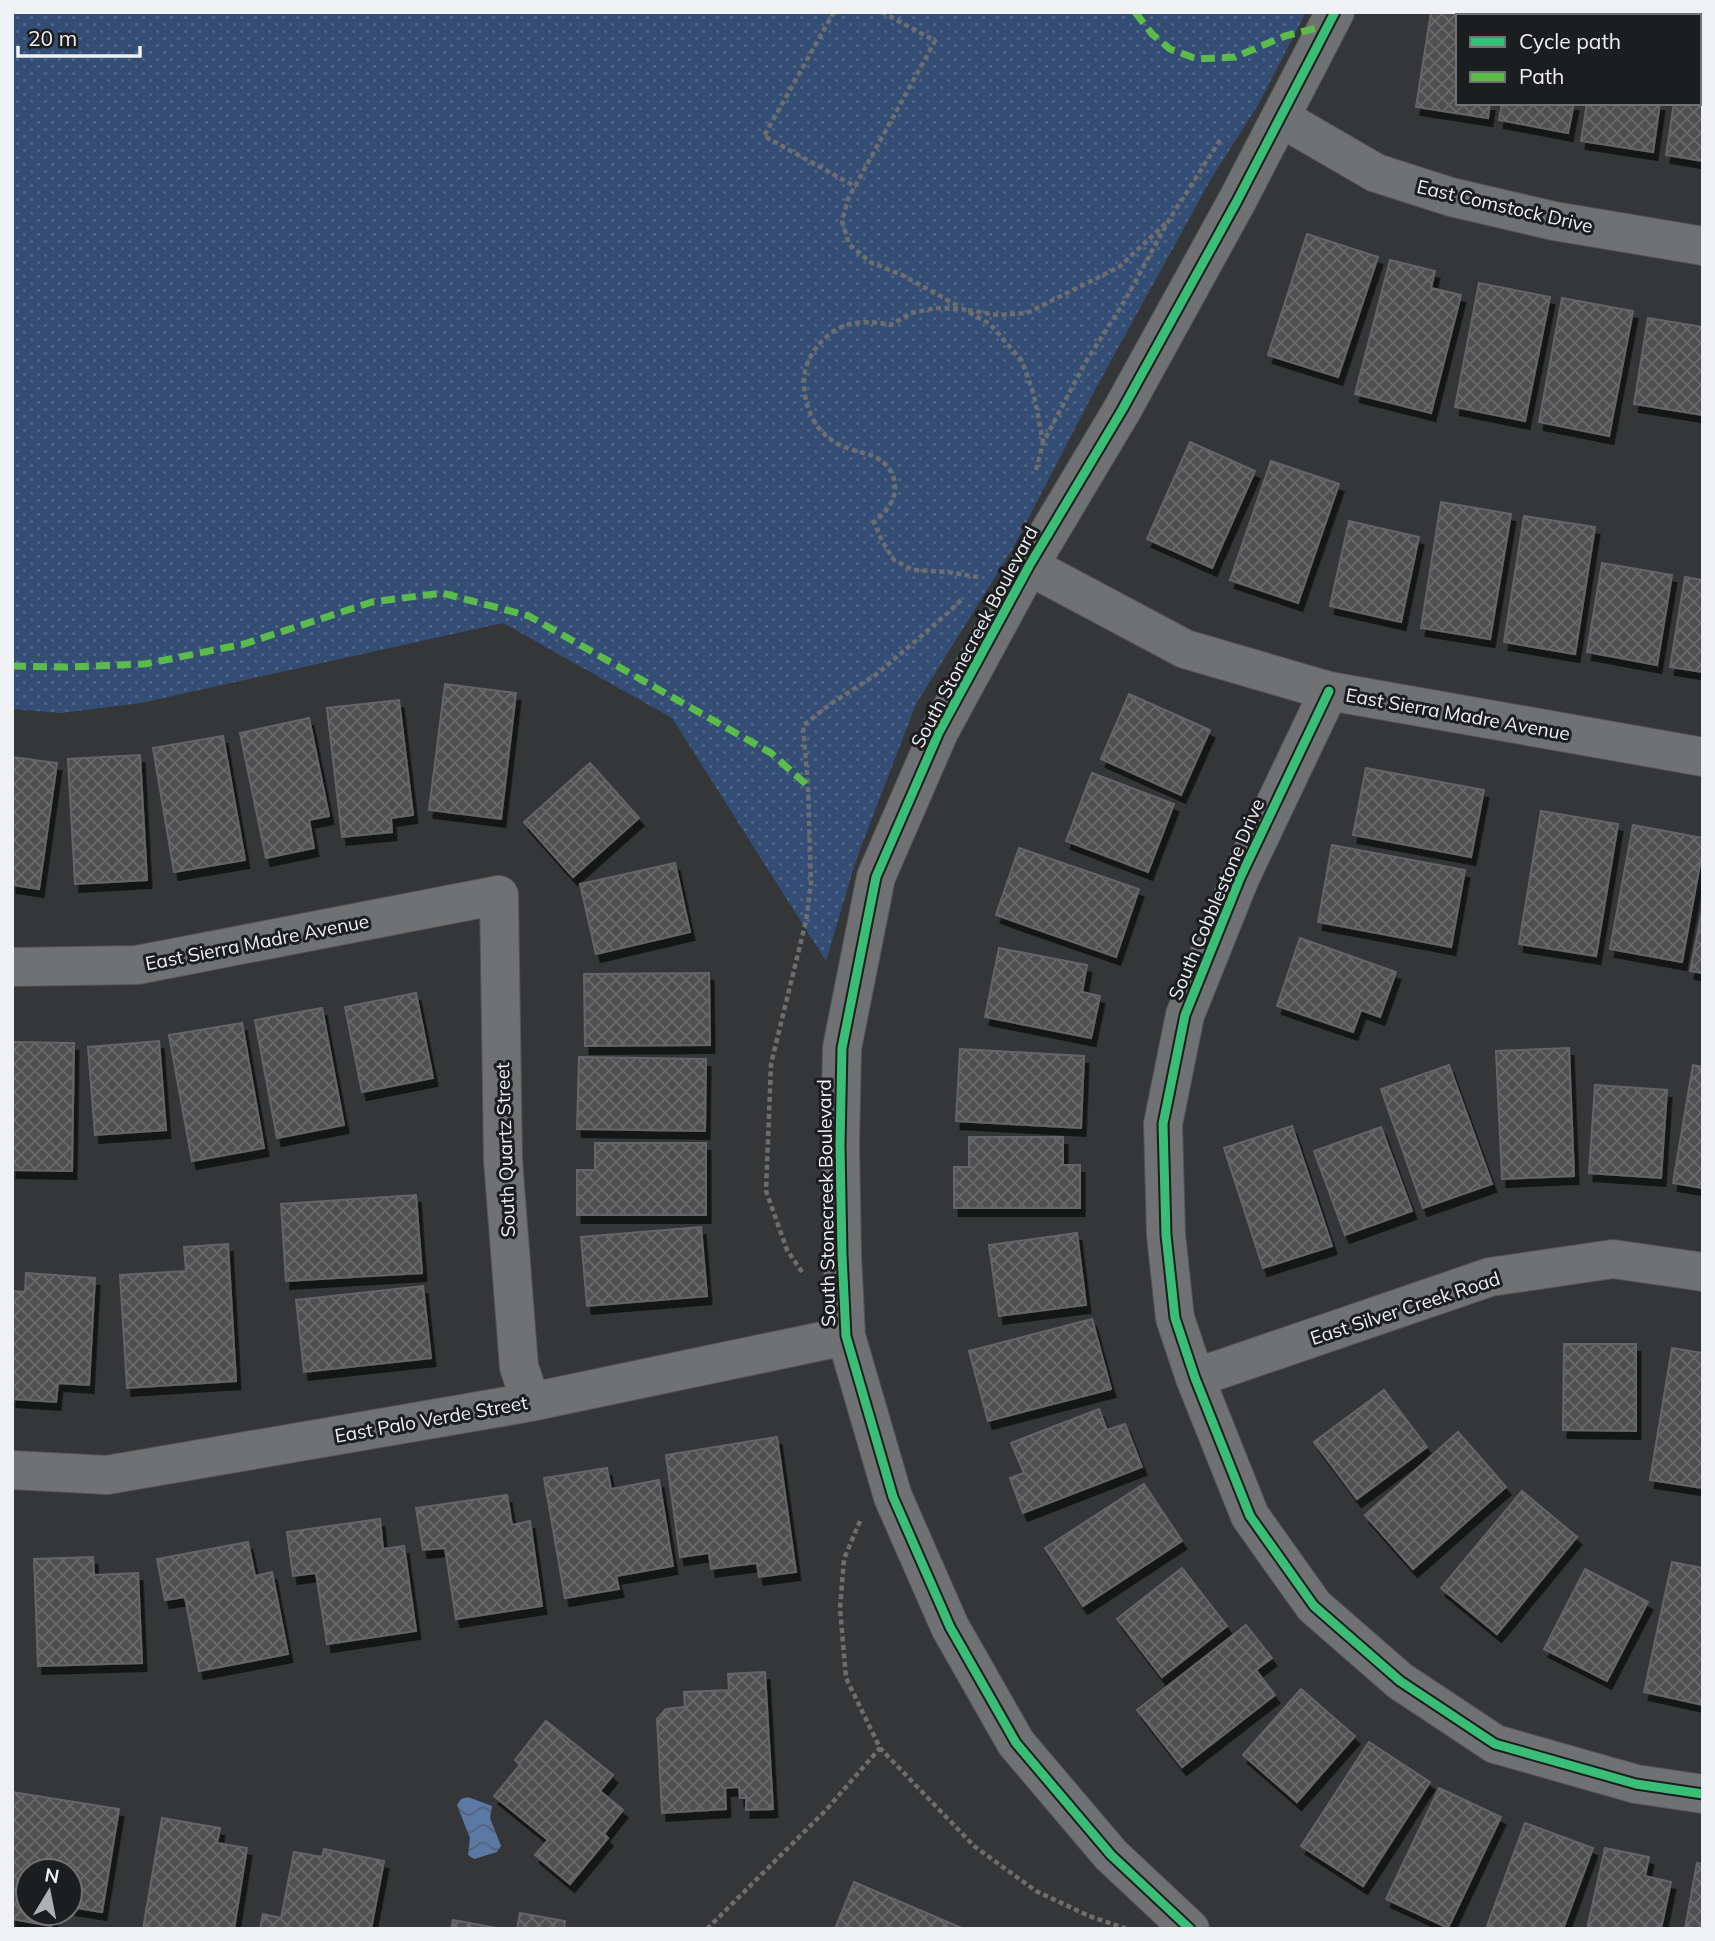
<svg xmlns="http://www.w3.org/2000/svg" width="1715" height="1941" font-family="Mulish,sans-serif">
<style>
.park{fill:url(#park-dots)}
.water{fill:url(#water-waves)}
.building{fill:url(#building-cross-hatch);stroke:#646567;stroke-width:2;filter:url(#shadow)}
.lines{fill:none;stroke-linecap:round;stroke-linejoin:round}
.minor-casing{stroke:#545456;stroke-width:40}
.path{stroke:#6e6e6f;stroke-width:4.5;stroke-dasharray:5 3.5;stroke-linecap:butt}
.minor{stroke:#707172;stroke-width:38}
.quiet{stroke:#5cbc4b;stroke-width:7;stroke-dasharray:14 7;stroke-linecap:butt}
.cycleway-casing{stroke:#1c1d1f;stroke-width:13}
.cycleway{stroke:#3abd76;stroke-width:9}
.labels{text-anchor:middle;dominant-baseline:central;stroke-width:6;stroke-linejoin:round;paint-order:stroke}
.street-label{font-size:19px;fill:#f0f1f4;stroke:#1c1d1f}
</style>
<defs>
<pattern id="park-dots" width="8" height="8" patternUnits="userSpaceOnUse" patternTransform="scale(1.75)"><rect width="8" height="8" fill="#344d74"/><path d="M2 2h.1M6 6h.1" fill="none" stroke="#526788" stroke-width="1.8" stroke-linecap="round"/></pattern>
<pattern id="water-waves" width="16" height="10" patternUnits="userSpaceOnUse" patternTransform="scale(1.75)"><rect width="16" height="10" fill="#5c78a5"/><path d="M0 5q4-4 8 0t8 0" fill="none" stroke="#53627c"/></pattern>
<pattern id="building-cross-hatch" width="8" height="8" patternUnits="userSpaceOnUse" patternTransform="scale(1.75)"><rect width="8" height="8" fill="#4f5051"/><path d="M0 0l8 8M0 8l8-8" fill="none" stroke="#696a6b"/></pattern>
<filter id="shadow"><feDropShadow dx="4.5" dy="8" stdDeviation="0" flood-color="#0009"/></filter>
</defs>
<rect width="100%" height="100%" fill="#353638"/>
<!-- park -->
<path class="park" d="M 12,12 L 1306,12 L 1258,105 L 1211,179 L 1096,388 L 1013,548 L 916,704 L 856,860 L 826,961 L 672,718 L 503,623 L 141,703 L 61,713 L 12,709 Z"/>
<!-- water -->
<path class="water" d="M 468,1797 L 492,1806 L 490,1818 L 501,1846 L 497,1852 L 474,1859 L 468,1855 L 470,1838 L 457,1805 L 461,1799 Z"/>
<!-- building -->
<path class="building" d="M 1431,12 L 1505,12 L 1504,16 L 1458,16 L 1458,103 L 1490,103 L 1488,118 L 1416,107 Z
M 1699,31 L 1703,32 L 1703,161 L 1666,155 L 1674,103 L 1699,103 Z
M 1502,103 L 1574,103 L 1568,133 L 1499,120 Z
M 1587,103 L 1660,103 L 1653,152 L 1581,141 Z
M 1307,234 L 1378,257 L 1338,377 L 1268,355 Z
M 1390,260 L 1435,271 L 1431,288 L 1461,295 L 1431,413 L 1355,394 Z
M 1479,283 L 1550,297 L 1525,421 L 1455,407 Z
M 1562,298 L 1633,311 L 1609,436 L 1539,422 Z
M 1648,318 L 1703,327 L 1703,415 L 1634,404 Z
M 1190,442 L 1255,471 L 1212,568 L 1147,539 Z
M 1271,461 L 1339,484 L 1298,603 L 1230,580 Z
M 1441,502 L 1511,514 L 1490,639 L 1421,628 Z
M 1524,516 L 1595,527 L 1575,654 L 1504,642 Z
M 1349,521 L 1419,537 L 1401,622 L 1330,606 Z
M 1602,563 L 1672,575 L 1657,665 L 1587,652 Z
M 1685,577 L 1703,580 L 1703,672 L 1670,667 Z
M 445,684 L 516,693 L 501,819 L 429,810 Z
M 1129,694 L 1210,730 L 1181,795 L 1101,759 Z
M 399,700 L 413,815 L 391,818 L 392,832 L 342,837 L 327,708 Z
M 309,718 L 329,816 L 309,820 L 314,848 L 266,858 L 240,733 Z
M 223,736 L 245,860 L 174,872 L 153,748 Z
M 140,755 L 147,880 L 75,884 L 68,759 Z
M 12,757 L 57,763 L 39,889 L 12,885 Z
M 590,763 L 639,818 L 573,877 L 524,822 Z
M 1366,768 L 1484,790 L 1471,857 L 1353,835 Z
M 1092,773 L 1174,804 L 1148,872 L 1066,841 Z
M 1541,811 L 1618,824 L 1596,956 L 1519,944 Z
M 1633,825 L 1703,838 L 1703,848 L 1682,962 L 1610,949 Z
M 1332,845 L 1465,870 L 1451,947 L 1318,922 Z
M 1019,848 L 1139,889 L 1116,957 L 996,915 Z
M 675,863 L 690,932 L 596,954 L 580,884 Z
M 1703,906 L 1703,973 L 1690,971 Z
M 1300,938 L 1396,972 L 1380,1017 L 1361,1010 L 1353,1032 L 1277,1006 Z
M 999,948 L 1087,965 L 1082,992 L 1100,996 L 1091,1038 L 985,1017 Z
M 709,973 L 710,1045 L 585,1046 L 584,974 Z
M 416,993 L 433,1078 L 362,1092 L 345,1007 Z
M 322,1008 L 344,1125 L 277,1138 L 255,1020 Z
M 242,1023 L 264,1148 L 192,1161 L 169,1035 Z
M 159,1041 L 166,1130 L 95,1135 L 88,1047 Z
M 12,1042 L 74,1043 L 72,1171 L 12,1170 Z
M 1569,1048 L 1574,1176 L 1502,1179 L 1496,1051 Z
M 960,1049 L 1084,1056 L 1081,1128 L 956,1121 Z
M 579,1057 L 706,1059 L 705,1131 L 577,1129 Z
M 1449,1065 L 1492,1184 L 1423,1208 L 1381,1089 Z
M 1693,1065 L 1703,1067 L 1703,1188 L 1673,1183 Z
M 1595,1085 L 1667,1090 L 1661,1178 L 1589,1173 Z
M 1292,1126 L 1332,1246 L 1263,1268 L 1224,1148 Z
M 1381,1127 L 1412,1211 L 1345,1235 L 1314,1151 Z
M 969,1137 L 1063,1137 L 1063,1165 L 1080,1165 L 1080,1208 L 954,1208 L 954,1167 L 969,1167 Z
M 595,1143 L 706,1143 L 706,1215 L 577,1215 L 577,1170 L 595,1170 Z
M 416,1195 L 422,1273 L 286,1281 L 281,1204 Z
M 701,1227 L 707,1296 L 587,1306 L 581,1237 Z
M 1077,1233 L 1086,1305 L 999,1316 L 989,1245 Z
M 228,1244 L 236,1381 L 127,1388 L 120,1275 L 186,1271 L 184,1247 Z
M 26,1273 L 95,1278 L 89,1385 L 58,1383 L 56,1402 L 12,1399 L 12,1291 L 25,1292 Z
M 423,1286 L 431,1358 L 304,1372 L 296,1300 Z
M 1092,1319 L 1111,1389 L 988,1421 L 969,1351 Z
M 1564,1344 L 1636,1344 L 1636,1431 L 1563,1430 Z
M 1672,1348 L 1703,1353 L 1703,1488 L 1650,1480 Z
M 1384,1390 L 1427,1447 L 1357,1499 L 1314,1442 Z
M 1099,1409 L 1107,1430 L 1125,1424 L 1142,1467 L 1023,1513 L 1010,1478 L 1024,1473 L 1011,1443 Z
M 1458,1432 L 1506,1487 L 1413,1569 L 1365,1515 Z
M 777,1437 L 796,1572 L 759,1577 L 757,1563 L 711,1569 L 709,1553 L 680,1557 L 666,1455 Z
M 607,1468 L 611,1489 L 659,1480 L 673,1566 L 616,1576 L 619,1589 L 565,1598 L 544,1478 Z
M 1144,1484 L 1182,1541 L 1083,1606 L 1045,1548 Z
M 1522,1491 L 1577,1537 L 1497,1634 L 1441,1588 Z
M 507,1495 L 512,1525 L 530,1521 L 542,1606 L 456,1619 L 445,1548 L 423,1550 L 416,1508 Z
M 380,1519 L 383,1549 L 404,1546 L 416,1631 L 327,1644 L 316,1573 L 293,1576 L 287,1532 Z
M 248,1542 L 255,1576 L 272,1572 L 288,1654 L 199,1671 L 185,1597 L 165,1600 L 157,1559 Z
M 93,1557 L 94,1575 L 138,1573 L 142,1663 L 38,1666 L 34,1559 Z
M 1672,1562 L 1703,1568 L 1703,1705 L 1644,1692 Z
M 1182,1568 L 1227,1626 L 1162,1677 L 1117,1619 Z
M 1585,1569 L 1648,1602 L 1607,1681 L 1544,1649 Z
M 1246,1625 L 1272,1658 L 1256,1670 L 1275,1695 L 1182,1767 L 1137,1710 Z
M 765,1672 L 773,1809 L 746,1810 L 746,1798 L 740,1798 L 739,1787 L 725,1788 L 726,1809 L 662,1813 L 657,1719 L 666,1709 L 685,1707 L 684,1692 L 729,1690 L 728,1674 Z
M 1301,1689 L 1355,1736 L 1297,1802 L 1243,1755 Z
M 546,1721 L 613,1775 L 600,1791 L 623,1810 L 604,1834 L 608,1838 L 570,1884 L 535,1855 L 548,1840 L 494,1796 L 520,1765 L 515,1760 Z
M 1369,1742 L 1430,1782 L 1363,1886 L 1301,1846 Z
M 1439,1788 L 1501,1817 L 1448,1928 L 1386,1899 Z
M 12,1792 L 119,1809 L 102,1912 L 70,1907 L 70,1871 L 28,1871 L 28,1913 L 54,1913 L 51,1926 L 12,1919 Z
M 162,1818 L 220,1828 L 217,1843 L 247,1848 L 234,1929 L 143,1929 Z
M 1525,1823 L 1593,1848 L 1563,1929 L 1486,1929 Z
M 1605,1848 L 1649,1857 L 1645,1876 L 1671,1882 L 1661,1929 L 1587,1929 Z
M 324,1849 L 384,1861 L 371,1929 L 260,1929 L 263,1914 L 281,1918 L 294,1852 L 322,1857 Z
M 1697,1863 L 1703,1864 L 1703,1929 L 1685,1929 Z
M 854,1882 L 964,1929 L 835,1929 Z
M 520,1913 L 565,1921 L 564,1929 L 517,1929 Z
M 453,1920 L 502,1929 L 451,1929 Z"/>
<g class="lines">
<!-- minor casing -->
<g class="minor-casing">
<path id="minor" d="M 1281,118 L 1376,173 L 1451,197 L 1554,221 L 1703,246
M 1029,566 L 1185,649 L 1329,691 L 1703,757
M 1329,691 L 1240,878 L 1185,1015 L 1163,1124 L 1166,1235 L 1175,1318 L 1195,1378 L 1250,1516 L 1314,1606 L 1400,1681 L 1495,1744 L 1636,1784 L 1703,1794
M 12,967 L 137,965 L 499,895 L 503,1160 L 519,1367 L 531,1402
M 1195,1378 L 1490,1277 L 1613,1259 L 1703,1272
M 12,1470 L 107,1475 L 531,1402 L 846,1336
M 1190,1929 L 1111,1855 L 1016,1743 L 950,1627 L 893,1497 L 846,1336 L 842,1255 L 840,1145 L 842,1048 L 876,877 L 939,732 L 1029,566 L 1122,410 L 1237,201 L 1335,12"/>
</g>
<!-- path -->
<path class="path" d="M 834,12 L 764,136 L 856,187
M 882,12 L 935,41 L 848,199 L 842,221 L 849,244 L 870,262 L 902,275 L 960,307
M 968,310 L 997,315 L 1027,313 L 1119,267 L 1166,223
M 1036,470 L 1043,443 L 1085,363 L 1124,302 L 1169,220 L 1222,137
M 978,577 L 947,572 L 913,570 L 894,560 L 882,541 L 874,522 C 888,511 900,495 893,476 C 883,452 861,455 840,445 C 815,433 803,406 804,379 C 805,359 818,342 834,331 C 851,320 872,321 891,325 L 911,313 L 936,308 L 963,309 L 990,324 L 1022,361 L 1034,395 L 1043,442
M 802,1272 L 787,1250 L 766,1191 L 771,1064 L 806,921 L 811,884 L 808,786 L 803,726 L 829,705 L 877,674 L 949,612 L 963,598
M 860,1521 L 844,1559 L 840,1608 L 846,1678 L 880,1748 L 974,1846 L 1036,1891 L 1089,1916 L 1127,1929
M 707,1929 L 825,1811 L 880,1748"/>
<!-- minor -->
<use href="#minor" class="minor"/>
<!-- quiet -->
<path class="quiet" d="M 1135,12 L 1152,34 L 1170,49 L 1197,59 L 1235,57 L 1285,36 L 1329,25
M 12,666 L 67,667 L 145,664 L 244,644 L 372,602 L 442,593 L 529,616 L 771,753 L 808,786"/>
<!-- cycleway casing -->
<g class="cycleway-casing">
<path id="cycleway" d="M 1329,691 L 1240,878 L 1185,1015 L 1163,1124 L 1166,1235 L 1175,1318 L 1195,1378 L 1250,1516 L 1314,1606 L 1400,1681 L 1495,1744 L 1636,1784 L 1703,1794
M 1190,1929 L 1111,1855 L 1016,1743 L 950,1627 L 893,1497 L 846,1336 L 842,1255 L 840,1145 L 842,1048 L 876,877 L 939,732 L 1029,566 L 1122,410 L 1237,201 L 1335,12"/>
</g>
<!-- cycleway -->
<use href="#cycleway" class="cycleway"/>
</g>
<g class="labels">
<!-- street labels -->
<g class="street-label">
<text transform="translate(1505 206) rotate(13)">East Comstock Drive</text>
<text transform="translate(974 637) rotate(-62)">South Stonecreek Boulevard</text>
<text transform="translate(1458 714) rotate(10)">East Sierra Madre Avenue</text>
<text transform="translate(1216 899) rotate(-67)">South Cobblestone Drive</text>
<text transform="translate(257 942) rotate(-11)">East Sierra Madre Avenue</text>
<text transform="translate(505 1150) rotate(-92)">South Quartz Street</text>
<text transform="translate(826 1203) rotate(-91)">South Stonecreek Boulevard</text>
<text transform="translate(1405 1308) rotate(-18)">East Silver Creek Road</text>
<text transform="translate(431 1419) rotate(-10)">East Palo Verde Street</text>
</g>
</g>
<!-- border -->
<rect width="1715" height="1941" fill="none" stroke="#f0f1f4" stroke-width="28"/>
<!-- legend -->
<rect x="1456" y="14" width="245" height="91" fill="#1c1d1f" stroke="#717274" stroke-width="2"/>
<rect x="1470" y="37" width="35" height="10" fill="#3abd76" stroke="#717274" stroke-width="2"/>
<text x="1519" y="49" font-size="21" fill="#f0f1f4">Cycle path</text>
<rect x="1470" y="72" width="35" height="10" fill="#5cbc4b" stroke="#717274" stroke-width="2"/>
<text x="1519" y="84" font-size="21" fill="#f0f1f4">Path</text>
<!-- north arrow -->
<g transform="translate(49 1892) rotate(10)"><circle r="33" fill="#1c1d1f" stroke="#717274" stroke-width="2"/>
<path d="M0-5L12 26L0 18L-12 26Z" fill="#afb0b2"/>
<text y="-10" font-size="19" font-weight="bold" text-anchor="middle" fill="#f0f1f4">N</text>
</g>
<!-- scale -->
<path d="M18 46v10h122v-10" fill="none" stroke="#f0f1f4" stroke-width="3.5"/>
<text x="28" y="46" font-size="21" fill="#f0f1f4" stroke="#1c1d1f" stroke-width="5" paint-order="stroke">20 m</text>
</svg>
